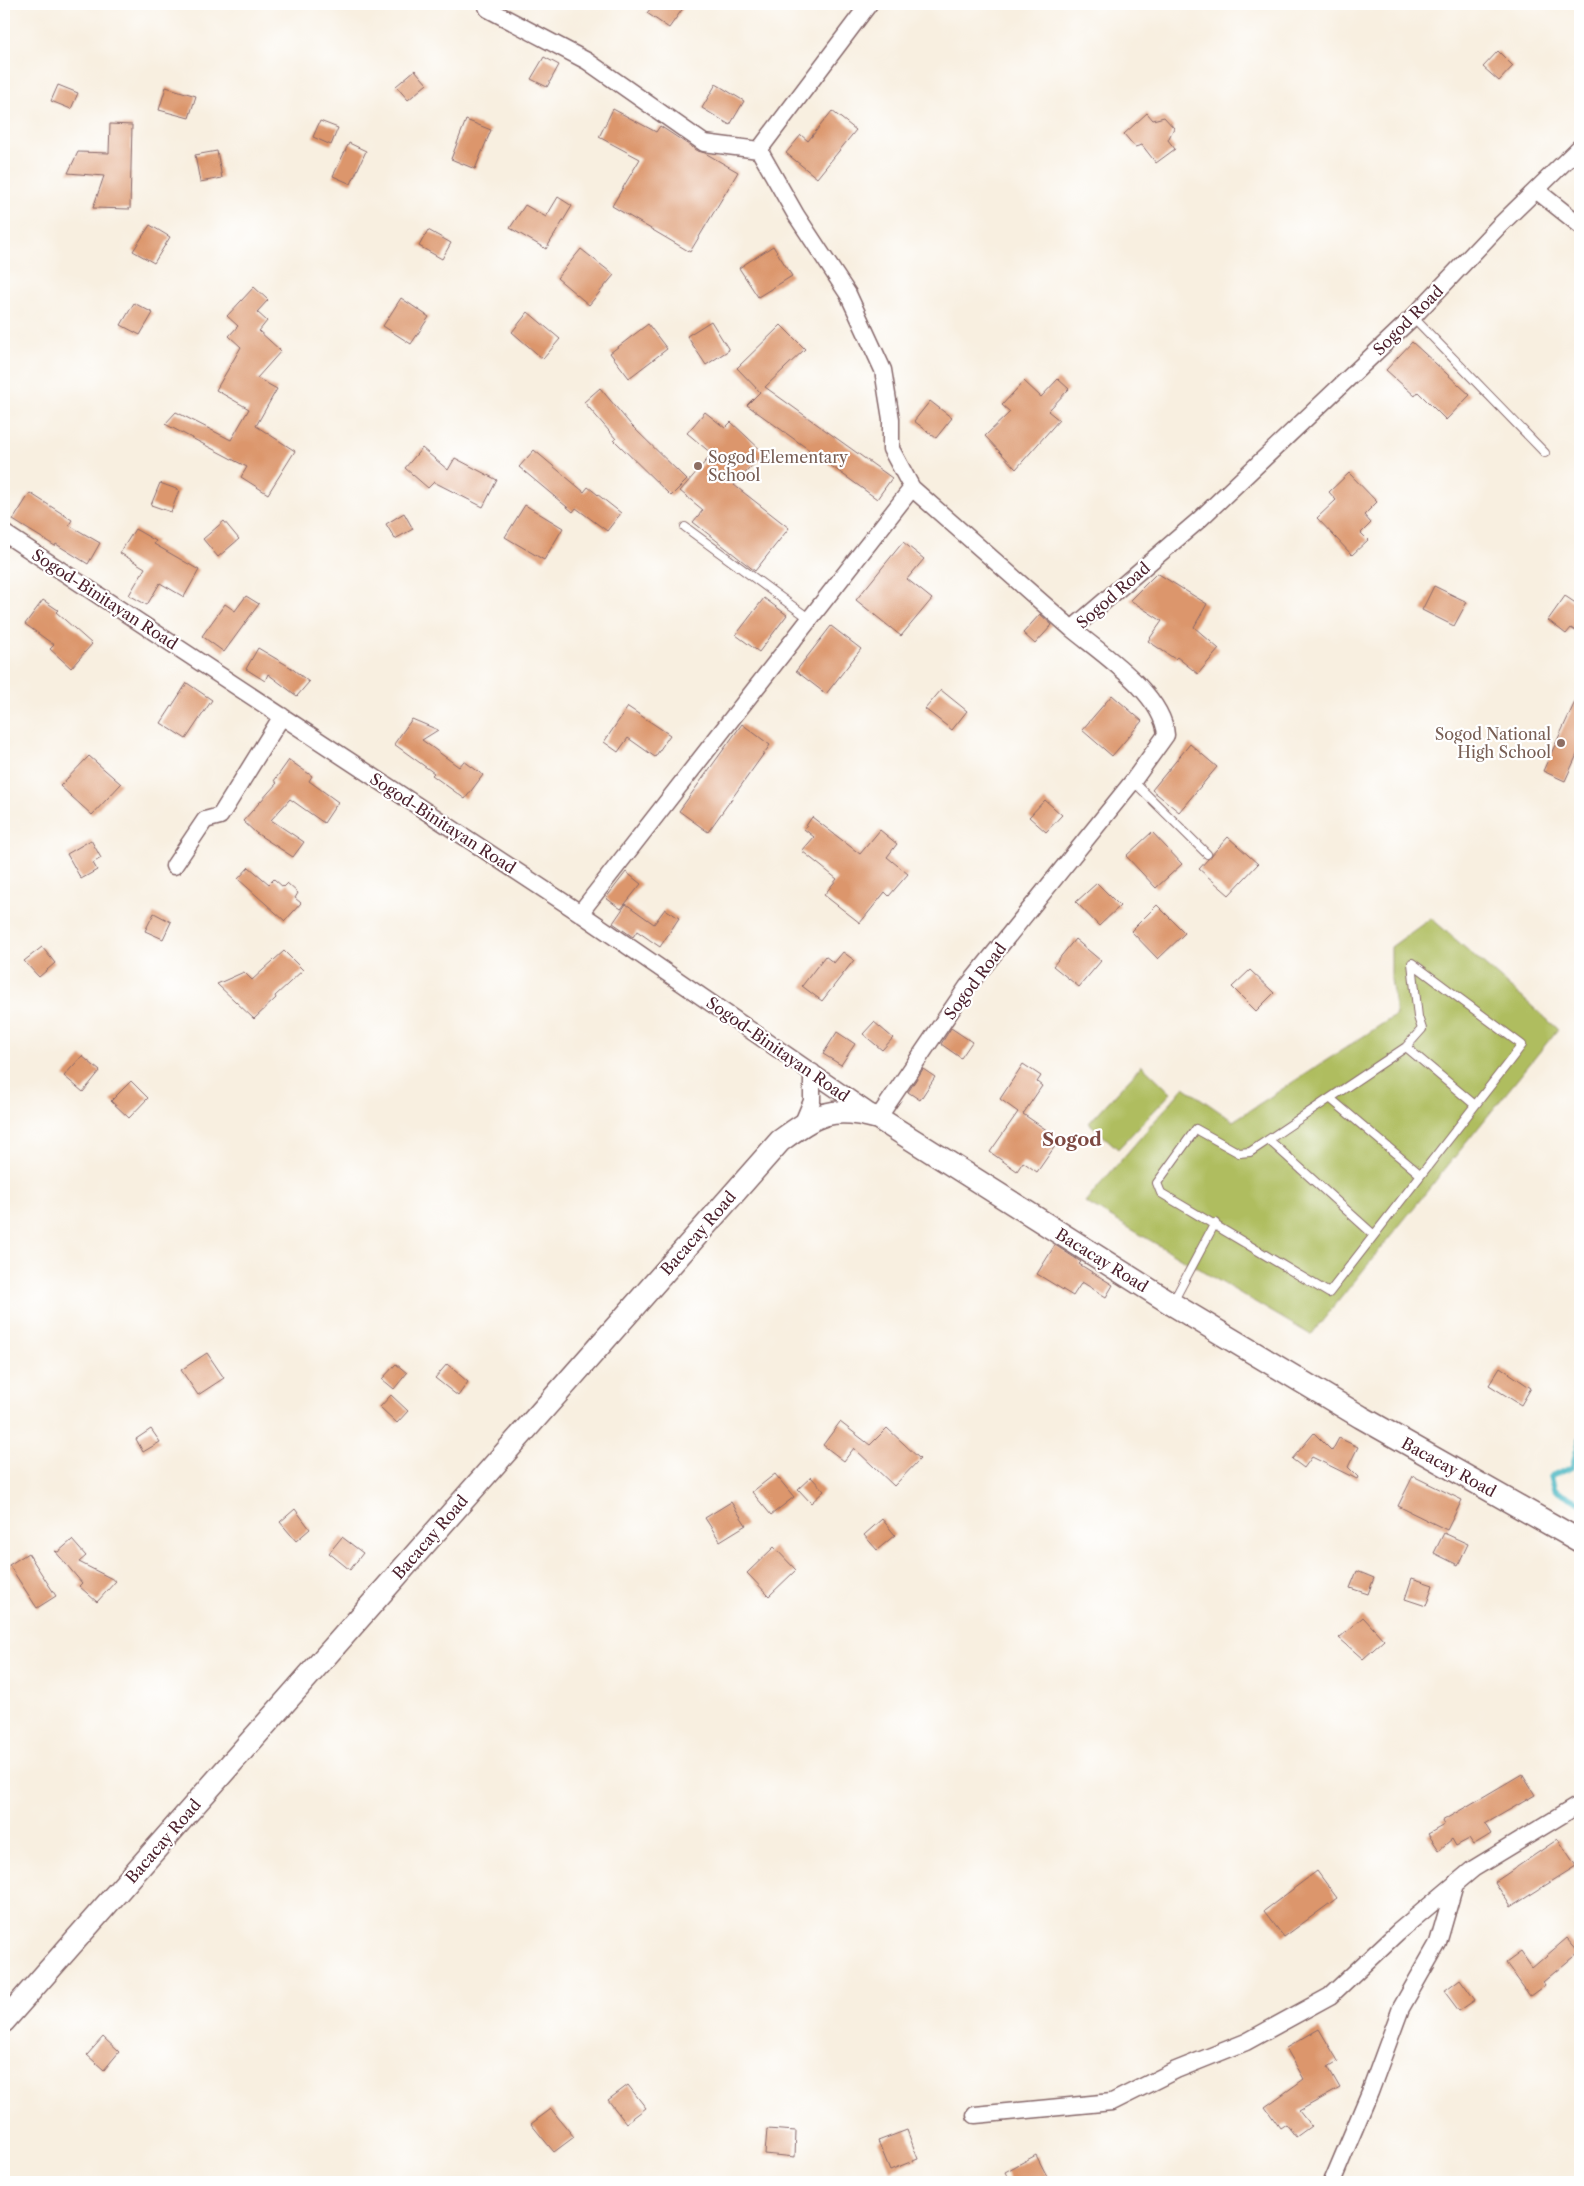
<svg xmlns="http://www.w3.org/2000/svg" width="1584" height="2186" font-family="'Libre Caslon Text',serif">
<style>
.green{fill:#afbd5f;stroke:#7c6e45}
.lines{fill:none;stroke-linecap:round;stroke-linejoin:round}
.stream{stroke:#47b6c1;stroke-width:5.5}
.building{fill:#dc966c}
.lane-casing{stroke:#87686a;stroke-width:10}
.street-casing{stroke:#87686a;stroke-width:19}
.secondary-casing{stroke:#87686a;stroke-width:25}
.lane{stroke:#fff;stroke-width:8}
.street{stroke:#fff;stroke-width:16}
.secondary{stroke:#fff;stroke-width:22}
.education-dot{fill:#8d6e63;stroke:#fff;stroke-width:2}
.labels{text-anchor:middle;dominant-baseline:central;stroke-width:4.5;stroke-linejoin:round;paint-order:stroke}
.street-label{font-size:16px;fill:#4a1f2b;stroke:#fff}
.education-label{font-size:16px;fill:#785e54;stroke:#fff;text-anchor:start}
.quarter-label{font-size:19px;font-weight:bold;fill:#7d4942;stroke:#fff}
</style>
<rect width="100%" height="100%" fill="#fff"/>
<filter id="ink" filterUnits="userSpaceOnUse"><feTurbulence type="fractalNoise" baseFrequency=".02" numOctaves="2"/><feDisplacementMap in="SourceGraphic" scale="10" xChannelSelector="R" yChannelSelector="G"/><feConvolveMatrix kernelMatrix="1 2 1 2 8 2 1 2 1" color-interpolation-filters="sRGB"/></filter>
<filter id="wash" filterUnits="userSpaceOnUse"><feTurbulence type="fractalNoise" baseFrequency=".0096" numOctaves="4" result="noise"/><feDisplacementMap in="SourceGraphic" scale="20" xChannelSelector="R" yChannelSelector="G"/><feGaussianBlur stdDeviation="1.12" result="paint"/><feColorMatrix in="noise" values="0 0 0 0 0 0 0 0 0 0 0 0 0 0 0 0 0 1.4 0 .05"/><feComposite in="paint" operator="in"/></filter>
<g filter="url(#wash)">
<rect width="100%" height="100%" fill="#f8efe0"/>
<!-- green -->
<path class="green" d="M 1431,918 L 1558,1029 L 1311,1335 L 1085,1202 L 1184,1087 L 1233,1121 L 1396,1015 L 1391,979 L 1391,947 Z
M 1142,1065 L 1171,1093 L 1118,1149 L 1089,1123 Z"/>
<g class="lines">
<!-- stream -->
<path class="stream" d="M 1580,1439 L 1572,1467 L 1551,1477 L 1555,1489 L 1580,1503"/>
</g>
<g id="blocks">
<!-- building -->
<path class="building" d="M 654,4 L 686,4 L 669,28 L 647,13 Z
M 1498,51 L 1513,66 L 1499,81 L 1483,67 Z
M 544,57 L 559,65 L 547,87 L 531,79 Z
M 415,70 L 427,84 L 408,100 L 396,86 Z
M 716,84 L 744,101 L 730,125 L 702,108 Z
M 58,85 L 78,93 L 71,109 L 51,101 Z
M 166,87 L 196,96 L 189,118 L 159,110 Z
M 613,109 L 656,132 L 660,126 L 698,151 L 705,153 L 738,172 L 690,252 L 612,206 L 640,159 L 599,137 Z
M 832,111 L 856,130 L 817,178 L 786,153 L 801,135 L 808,141 Z
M 1147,113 L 1153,120 L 1164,117 L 1174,128 L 1168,140 L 1175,149 L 1156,163 L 1142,145 L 1135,147 L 1124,134 Z
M 466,120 L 491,130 L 475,169 L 451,159 Z
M 320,121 L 338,128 L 331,145 L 313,137 Z
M 110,124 L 132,125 L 130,209 L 93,208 L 104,176 L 68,173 L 78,152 L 109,153 Z
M 349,143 L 366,151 L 351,184 L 333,176 Z
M 217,151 L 222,178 L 200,182 L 195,155 Z
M 558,197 L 572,206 L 546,249 L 510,228 L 525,205 L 546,217 Z
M 150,225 L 170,237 L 154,263 L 133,251 Z
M 428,230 L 451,243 L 442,259 L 419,246 Z
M 773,246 L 792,276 L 758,297 L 739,268 Z
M 581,249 L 614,275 L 589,305 L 557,278 Z
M 254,287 L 268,300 L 257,312 L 267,321 L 259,331 L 281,351 L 257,378 L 277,389 L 256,426 L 295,451 L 268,494 L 241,477 L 247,467 L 165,424 L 176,412 L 231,440 L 249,409 L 216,390 L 241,347 L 229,336 L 238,326 L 227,316 Z
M 401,298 L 429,317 L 411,344 L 383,326 Z
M 134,303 L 153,313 L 140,335 L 121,325 Z
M 528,312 L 560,339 L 543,359 L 512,332 Z
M 711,321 L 729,350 L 706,365 L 687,336 Z
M 648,324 L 667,349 L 629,378 L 610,353 Z
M 781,325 L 805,349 L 765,387 L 892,478 L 877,499 L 747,405 L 760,392 L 737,368 Z
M 1412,342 L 1470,395 L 1446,420 L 1418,392 L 1415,396 L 1386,370 Z
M 1058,379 L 1069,389 L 1048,411 L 1059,420 L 1016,469 L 985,436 L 1010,412 L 1002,405 L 1024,381 L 1041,397 Z
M 600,388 L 631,425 L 687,480 L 671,496 L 614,440 L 616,439 L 584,402 Z
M 930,401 L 952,418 L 936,438 L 914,421 Z
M 705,412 L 725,428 L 731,422 L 764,453 L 734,485 L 789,528 L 755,571 L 693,522 L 703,510 L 680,491 L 712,454 L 687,433 Z
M 422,448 L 448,470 L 455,458 L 497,480 L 483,507 L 434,482 L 428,488 L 405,468 Z
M 534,450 L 584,492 L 588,487 L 621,513 L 607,531 L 576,508 L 573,512 L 519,467 Z
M 1349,473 L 1377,502 L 1364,515 L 1371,523 L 1361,533 L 1368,540 L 1352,555 L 1317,518 L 1336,500 L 1329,492 Z
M 160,483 L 179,490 L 171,512 L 151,505 Z
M 30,493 L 72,520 L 69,525 L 100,543 L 88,564 L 56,544 L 55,546 L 13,520 Z
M 525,505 L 563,528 L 544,560 L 505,537 Z
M 404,513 L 413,529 L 395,539 L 386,524 Z
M 224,521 L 239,539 L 218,557 L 203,539 Z
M 135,529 L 156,541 L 154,544 L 199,570 L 184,597 L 160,583 L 147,605 L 129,595 L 145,568 L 120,553 Z
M 903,542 L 924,559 L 907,579 L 932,599 L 901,636 L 856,600 Z
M 1157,573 L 1207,604 L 1194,627 L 1219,649 L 1198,674 L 1177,657 L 1175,659 L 1148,641 L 1162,621 L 1130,600 Z
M 1434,586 L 1467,602 L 1454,626 L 1422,610 Z
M 246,596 L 259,604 L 224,652 L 202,636 L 225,604 L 235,611 Z
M 1565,596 L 1580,606 L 1580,634 L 1571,628 L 1566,634 L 1548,620 Z
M 764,598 L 787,615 L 759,652 L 736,635 Z
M 43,600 L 58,610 L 56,612 L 92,644 L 71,668 L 50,649 L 54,645 L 25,624 Z
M 1040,614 L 1052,625 L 1035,644 L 1023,633 Z
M 831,626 L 861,649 L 826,694 L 796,671 Z
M 258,648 L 290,667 L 309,682 L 297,696 L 268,674 L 265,681 L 246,669 Z
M 187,683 L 212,700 L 186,739 L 161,723 Z
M 941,690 L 967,711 L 952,730 L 925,709 Z
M 1580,691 L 1580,748 L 1565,781 L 1543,771 Z
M 1112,695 L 1142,721 L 1112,756 L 1082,730 Z
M 628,707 L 670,735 L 655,757 L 628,738 L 618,752 L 604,742 Z
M 412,719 L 438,730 L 422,740 L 459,767 L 464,761 L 483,775 L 465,799 L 432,775 L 434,773 L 394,744 Z
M 742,724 L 770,745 L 708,832 L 679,811 Z
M 1190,744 L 1217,767 L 1179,812 L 1152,790 Z
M 89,756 L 121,784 L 92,815 L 60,786 Z
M 289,760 L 312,776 L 309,781 L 338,802 L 324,823 L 290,799 L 271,820 L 304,842 L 293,857 L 256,833 L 243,821 L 277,783 L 274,781 Z
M 1045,800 L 1062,815 L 1046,832 L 1029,817 Z
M 812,817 L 860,854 L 880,830 L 897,844 L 887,857 L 908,874 L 889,896 L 885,892 L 860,923 L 824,895 L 837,879 L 802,851 L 814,837 L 804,829 Z
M 1152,832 L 1182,864 L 1156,888 L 1126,856 Z
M 1228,837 L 1258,864 L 1229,895 L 1199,869 Z
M 91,840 L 101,858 L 93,863 L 97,870 L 81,879 L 67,854 Z
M 249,867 L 269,884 L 274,879 L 283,887 L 287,883 L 298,893 L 295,898 L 301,903 L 285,921 L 238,879 Z
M 626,872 L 641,884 L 621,909 L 606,898 Z
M 1097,883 L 1120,906 L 1099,926 L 1076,902 Z
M 626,904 L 654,924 L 665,909 L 679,918 L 660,947 L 637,931 L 633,937 L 613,923 Z
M 1157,905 L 1185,933 L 1158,959 L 1131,931 Z
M 154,913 L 171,922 L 163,939 L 145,931 Z
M 1075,939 L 1101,961 L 1079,987 L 1053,966 Z
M 42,947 L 55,963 L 39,977 L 24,961 Z
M 284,951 L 303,970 L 275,996 L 276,998 L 254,1019 L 217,984 L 244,972 L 252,980 Z
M 843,952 L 854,960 L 822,1001 L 802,986 L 825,956 L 834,963 Z
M 1250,970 L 1274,993 L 1256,1011 L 1232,987 Z
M 874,1022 L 893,1038 L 882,1050 L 863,1034 Z
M 951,1028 L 972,1042 L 961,1058 L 941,1044 Z
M 837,1032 L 855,1044 L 841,1065 L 823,1054 Z
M 82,1056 L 100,1071 L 83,1092 L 64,1076 Z
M 1023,1064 L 1041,1076 L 1037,1082 L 1042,1086 L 1023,1114 L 1060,1139 L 1037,1172 L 1023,1162 L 1017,1171 L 990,1152 L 1018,1112 L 1000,1099 Z
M 923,1069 L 935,1077 L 920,1100 L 908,1092 Z
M 131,1081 L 148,1098 L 129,1118 L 111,1101 Z
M 1055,1245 L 1081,1262 L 1079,1264 L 1113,1285 L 1106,1297 L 1082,1282 L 1073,1296 L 1037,1274 Z
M 207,1353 L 224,1378 L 198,1395 L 181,1370 Z
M 396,1364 L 407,1373 L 394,1389 L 382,1379 Z
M 447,1364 L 468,1382 L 458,1396 L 435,1378 Z
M 1500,1367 L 1531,1388 L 1521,1405 L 1489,1385 Z
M 391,1395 L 408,1411 L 397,1423 L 380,1407 Z
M 840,1422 L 870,1445 L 887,1428 L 920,1459 L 894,1486 L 854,1448 L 844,1461 L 823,1445 Z
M 151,1429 L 160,1442 L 143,1452 L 136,1439 Z
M 1314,1433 L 1332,1451 L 1339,1438 L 1358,1447 L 1348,1467 L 1358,1477 L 1357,1479 L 1312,1457 L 1304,1468 L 1292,1459 Z
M 775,1474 L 794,1497 L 771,1515 L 752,1492 Z
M 1413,1476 L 1462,1500 L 1447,1530 L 1398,1506 Z
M 811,1477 L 824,1491 L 811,1503 L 798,1489 Z
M 731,1502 L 746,1525 L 720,1541 L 705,1518 Z
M 295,1509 L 310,1529 L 296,1541 L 280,1522 Z
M 882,1519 L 895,1535 L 877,1550 L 864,1535 Z
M 1444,1533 L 1468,1544 L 1458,1565 L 1434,1553 Z
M 342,1537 L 363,1553 L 350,1570 L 329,1553 Z
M 72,1540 L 86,1556 L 79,1562 L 116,1581 L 97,1602 L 79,1586 L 82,1583 L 55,1551 L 58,1552 Z
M 774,1547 L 796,1570 L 769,1596 L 747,1573 Z
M 28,1553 L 56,1596 L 37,1608 L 9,1565 Z
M 1357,1571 L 1374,1578 L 1368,1594 L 1350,1588 Z
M 1412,1578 L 1433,1585 L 1426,1606 L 1405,1599 Z
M 1363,1617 L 1384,1640 L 1363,1659 L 1339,1638 Z
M 1522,1774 L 1535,1795 L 1485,1824 L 1491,1834 L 1473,1845 L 1469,1839 L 1456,1846 L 1452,1839 L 1439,1850 L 1428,1834 L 1444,1825 L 1442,1821 Z
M 1558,1839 L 1576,1866 L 1511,1907 L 1495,1882 Z
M 1317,1871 L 1337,1898 L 1284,1937 L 1264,1911 Z
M 1567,1938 L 1579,1952 L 1543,1982 L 1545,1985 L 1530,1996 L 1506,1963 L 1521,1952 L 1532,1968 Z
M 1460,1979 L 1475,2000 L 1459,2011 L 1444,1991 Z
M 1319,2029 L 1338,2061 L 1328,2067 L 1340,2088 L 1299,2111 L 1311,2126 L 1296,2137 L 1286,2124 L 1280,2128 L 1265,2107 L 1304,2079 L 1286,2048 Z
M 103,2037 L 119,2052 L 104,2070 L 87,2055 Z
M 628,2085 L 646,2108 L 626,2123 L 608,2100 Z
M 551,2109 L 574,2137 L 554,2152 L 531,2124 Z
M 767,2129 L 796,2131 L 795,2157 L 765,2154 Z
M 907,2130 L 918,2159 L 890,2170 L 878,2141 Z
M 1036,2155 L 1048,2178 L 1039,2182 L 1010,2182 L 1005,2172 Z"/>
</g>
</g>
<g filter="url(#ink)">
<use href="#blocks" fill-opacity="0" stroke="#87686a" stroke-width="1"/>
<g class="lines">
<!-- lane casing -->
<g class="lane-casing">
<path id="lane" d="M 1413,317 L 1545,453
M 685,527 L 810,619
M 1133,781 L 1207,854
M 1412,963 L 1522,1045 L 1329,1293 L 1161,1193 L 1157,1183 L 1196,1129 L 1239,1153 L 1250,1152 L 1406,1047 L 1422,1029 L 1418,1017 Z
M 1406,1047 L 1475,1105
M 1331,1099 L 1421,1175
M 1269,1140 L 1374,1235
M 1173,1302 L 1215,1223"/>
</g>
<!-- street casing -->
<g class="street-casing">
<path id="street" d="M 486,4 L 488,9 L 587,61 L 704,143 L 759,150
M 869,4 L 759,150 L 796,215 L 848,294 L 883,370 L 891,419 L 891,449 L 912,488 L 1072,629
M 1536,190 L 1580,225
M 4,533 L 580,913 L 878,1118 L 967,987 L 1133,781 L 1166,735 C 1163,694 1102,654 1072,629 L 1199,520 L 1413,317 L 1498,227 L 1580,147
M 174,866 L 205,820 L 220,816 L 282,716
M 580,913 L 912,488
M 802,1125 L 812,1101 L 812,1072
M 975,2115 L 1112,2102 L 1176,2070 L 1246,2042 L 1330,1996 L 1398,1932 L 1473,1869 L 1580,1804
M 1332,2182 L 1370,2092 L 1401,2008 L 1438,1943 L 1455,1884"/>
</g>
<!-- secondary casing -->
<g class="secondary-casing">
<path id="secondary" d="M 4,2021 L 780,1141 C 817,1114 832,1105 878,1118 L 1172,1304 L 1361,1417 L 1580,1541"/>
</g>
<!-- lane -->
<use href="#lane" class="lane"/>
<!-- street -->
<use href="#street" class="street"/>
<!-- secondary -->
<use href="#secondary" class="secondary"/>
</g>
</g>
<!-- markers -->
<g class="education-dot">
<circle cx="698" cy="466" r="5"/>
<circle cx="1561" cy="743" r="5"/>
</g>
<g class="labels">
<!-- street labels -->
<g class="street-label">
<text transform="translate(1408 320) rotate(-45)">Sogod Road</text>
<text transform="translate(1113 595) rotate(-41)">Sogod Road</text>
<text transform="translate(105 599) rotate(33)">Sogod-Binitayan Road</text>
<text transform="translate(443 823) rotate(33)">Sogod-Binitayan Road</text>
<text transform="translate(975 981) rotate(-53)">Sogod Road</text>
<text transform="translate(778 1049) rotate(35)">Sogod-Binitayan Road</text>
<text transform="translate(698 1233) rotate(-49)">Bacacay Road</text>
<text transform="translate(1102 1260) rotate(32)">Bacacay Road</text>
<text transform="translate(1449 1467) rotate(29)">Bacacay Road</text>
<text transform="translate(430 1537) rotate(-49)">Bacacay Road</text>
<text transform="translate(163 1841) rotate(-49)">Bacacay Road</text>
</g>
<!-- education labels -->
<g class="education-label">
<text x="708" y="457">Sogod Elementary<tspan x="708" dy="18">School</tspan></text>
<text x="1551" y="734" text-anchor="end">Sogod National<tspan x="1551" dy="18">High School</tspan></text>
</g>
<!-- quarter labels -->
<g class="quarter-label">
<text x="1072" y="1139">Sogod</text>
</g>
</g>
<!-- margin -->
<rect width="1584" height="2186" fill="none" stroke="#fff" stroke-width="20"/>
</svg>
